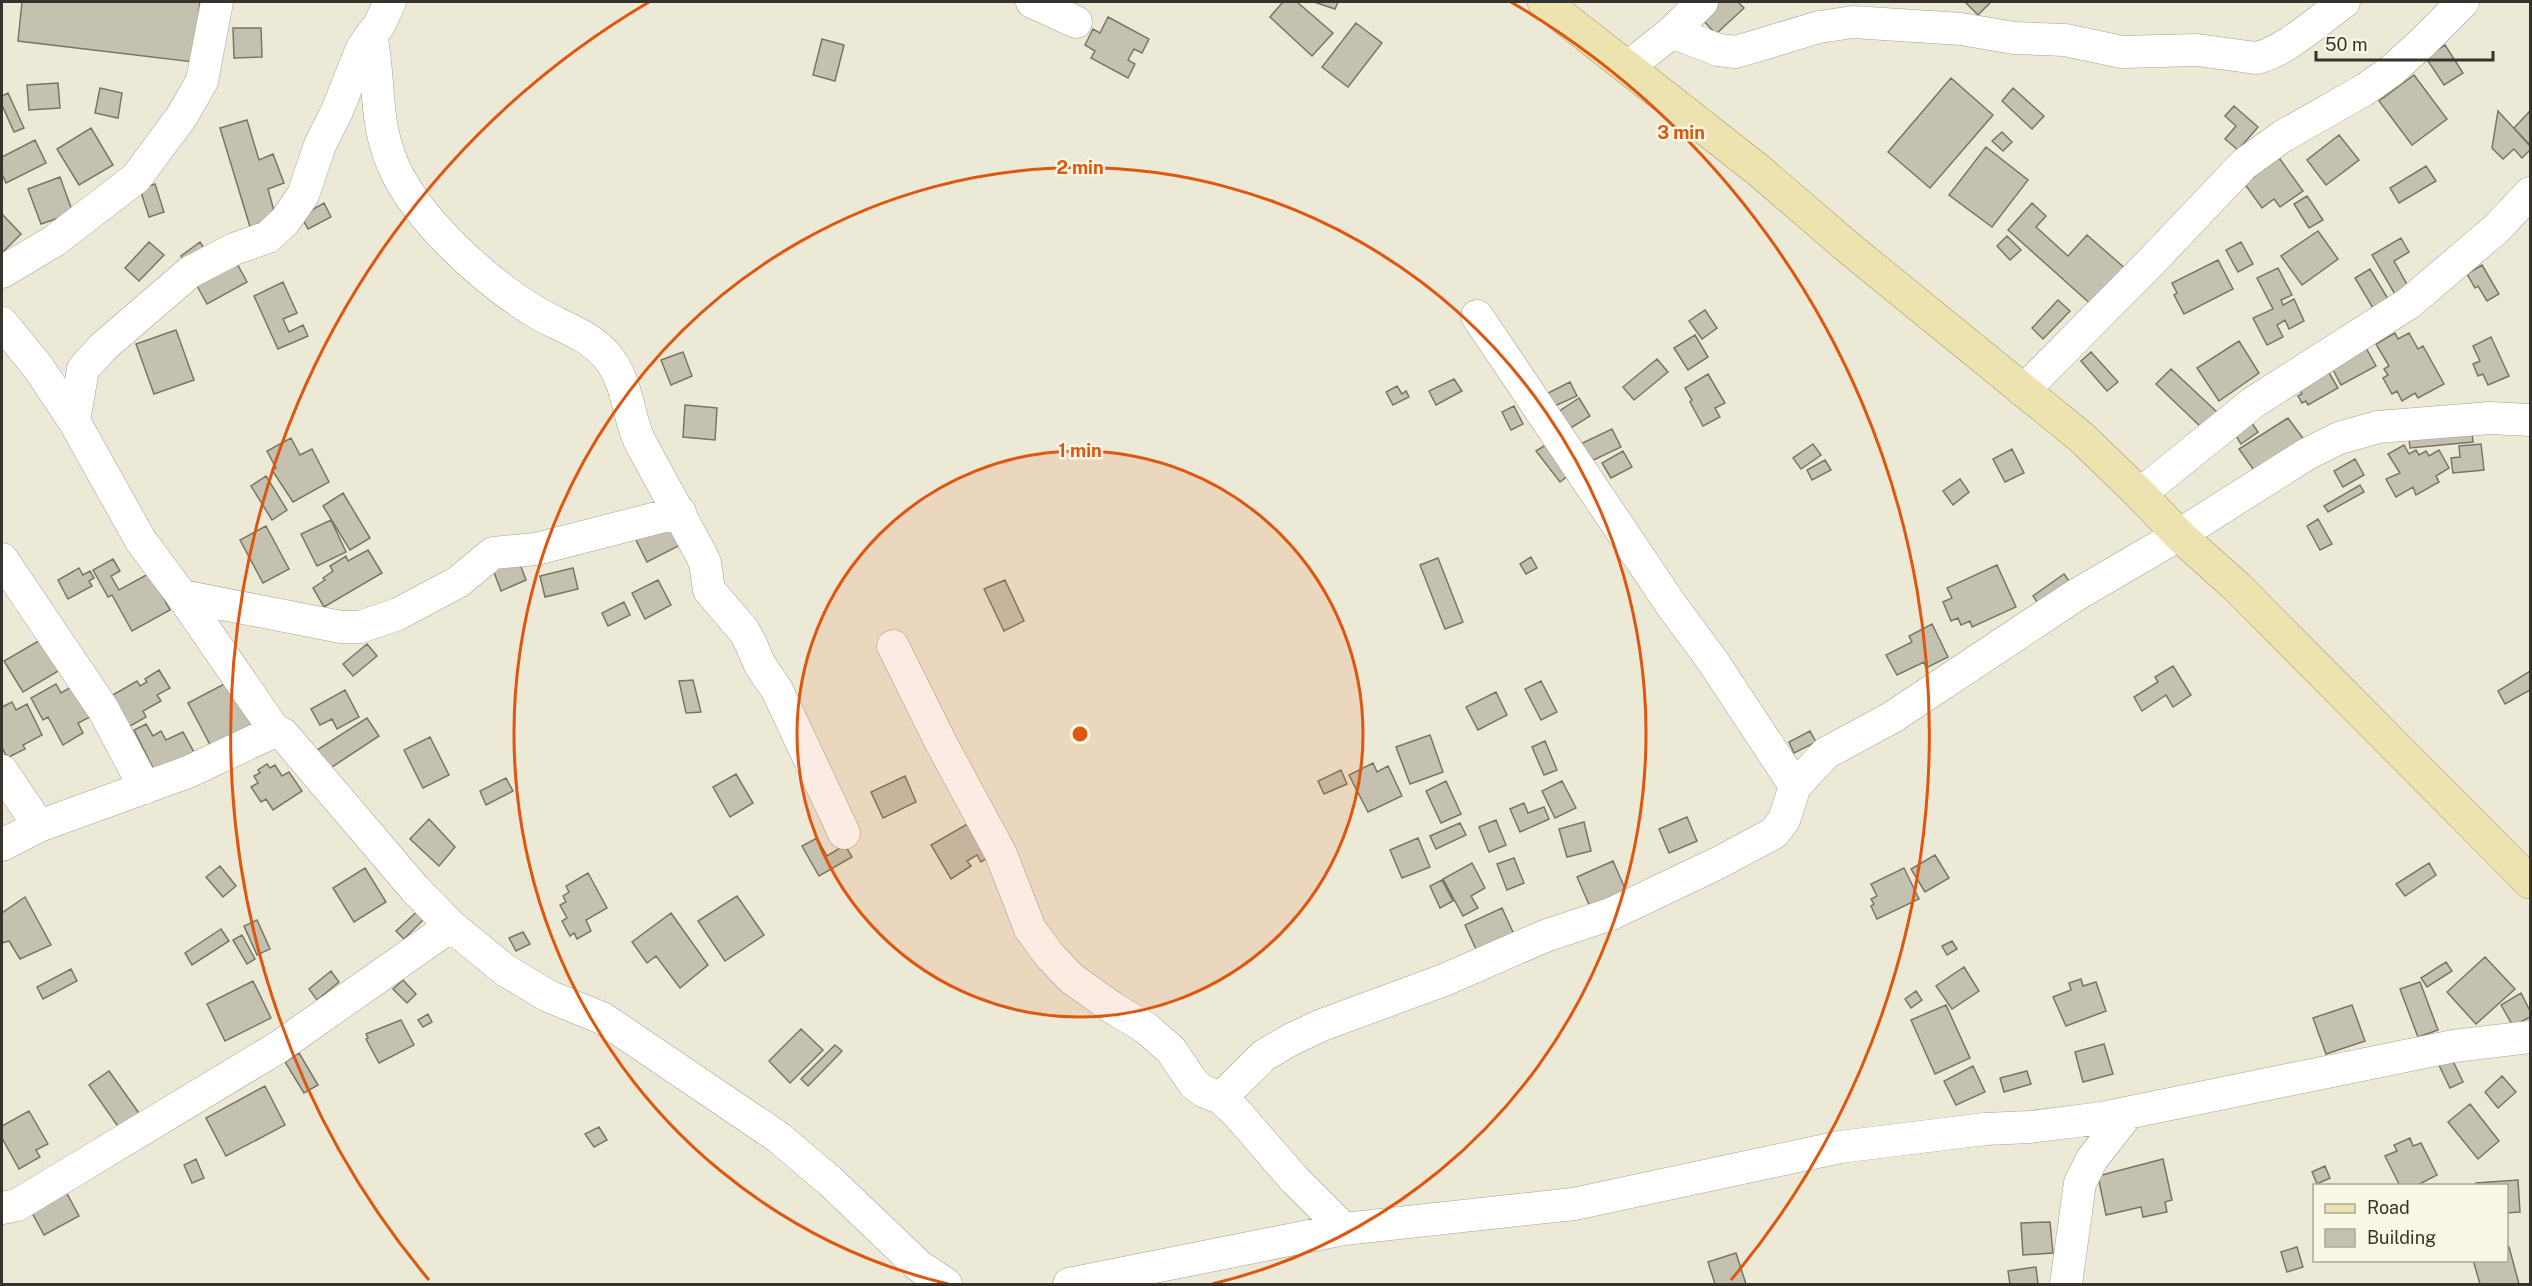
<svg xmlns="http://www.w3.org/2000/svg" width="2532" height="1286" font-family="'Public Sans',sans-serif">
<style>
.building{fill:#c4c1b0;stroke:#797665;stroke-width:1.5}
.lines{fill:none;stroke-linecap:round;stroke-linejoin:round}
.minor-casing{stroke:#a5a291;stroke-width:33}
.major-casing{stroke:#a59a61;stroke-width:34}
.minor{stroke:#fff;stroke-width:32}
.major{stroke:#ede3b1;stroke-width:33}
.ring{fill:none;stroke:#df570e;stroke-width:3}
.centre{fill:#df570e;stroke:#f9f6e3;stroke-width:3}
.ring-label{font-size:18px;text-anchor:middle;font-weight:bold;fill:#df570e;stroke:#f9f6e3;stroke-width:5;stroke-linejoin:round;paint-order:stroke}
</style>
<rect width="100%" height="100%" fill="#ece9d6"/>
<!-- building -->
<path class="building" d="M 22,2 L 200,2 L 194,62 L 18,41 Z
M 1283,2 L 1297,2 L 1333,33 L 1312,56 L 1270,17 Z
M 1314,2 L 1338,2 L 1335,9 Z
M 1718,2 L 1738,2 L 1744,8 L 1716,34 L 1701,18 Z
M 1965,2 L 1991,2 L 1978,15 Z
M 1108,17 L 1149,39 L 1142,53 L 1134,49 L 1128,60 L 1135,64 L 1128,78 L 1091,58 L 1095,51 L 1085,45 L 1093,29 L 1100,33 Z
M 1356,23 L 1382,43 L 1348,87 L 1322,67 Z
M 233,28 L 261,28 L 262,57 L 234,58 Z
M 822,39 L 844,45 L 835,81 L 813,75 Z
M 2445,45 L 2463,73 L 2444,85 L 2426,58 Z
M 2414,75 L 2447,119 L 2412,145 L 2379,101 Z
M 1951,78 L 1993,115 L 1930,188 L 1888,152 Z
M 58,83 L 60,108 L 29,110 L 27,85 Z
M 100,88 L 122,93 L 118,118 L 95,113 Z
M 2013,88 L 2044,116 L 2032,129 L 2002,101 Z
M 8,93 L 24,128 L 14,132 L 2,105 L 2,96 Z
M 2234,106 L 2258,127 L 2238,150 L 2225,139 L 2236,126 L 2225,116 Z
M 2498,111 L 2530,146 L 2530,150 L 2522,158 L 2514,149 L 2503,159 L 2492,148 Z
M 2530,111 L 2530,145 L 2514,128 Z
M 247,120 L 259,160 L 273,154 L 284,183 L 268,189 L 277,222 L 251,230 L 220,128 Z
M 91,128 L 113,165 L 79,185 L 57,149 Z
M 2002,132 L 2012,142 L 2003,151 L 1992,141 Z
M 2339,135 L 2359,160 L 2326,185 L 2307,160 Z
M 35,140 L 46,163 L 6,183 L 2,174 L 2,157 Z
M 1986,147 L 2028,180 L 1992,227 L 1949,195 Z
M 2277,155 L 2303,191 L 2280,207 L 2274,199 L 2262,208 L 2244,183 L 2254,177 L 2249,171 Z
M 2426,166 L 2436,181 L 2399,203 L 2390,188 Z
M 60,177 L 73,213 L 41,224 L 28,189 Z
M 155,184 L 164,212 L 149,217 L 140,189 Z
M 2307,196 L 2323,220 L 2309,228 L 2294,204 Z
M 324,203 L 331,217 L 308,229 L 301,216 Z
M 2032,203 L 2046,216 L 2036,227 L 2068,256 L 2087,235 L 2127,270 L 2094,307 L 2008,230 Z
M 2,214 L 21,234 L 2,253 Z
M 2318,231 L 2338,259 L 2302,285 L 2281,256 Z
M 2007,236 L 2021,250 L 2010,260 L 1997,246 Z
M 2401,238 L 2409,252 L 2394,261 L 2409,288 L 2396,296 L 2372,255 Z
M 149,242 L 164,255 L 139,281 L 125,268 Z
M 200,242 L 205,250 L 186,264 L 181,256 Z
M 2241,242 L 2253,264 L 2238,272 L 2226,250 Z
M 234,258 L 247,282 L 207,304 L 191,275 Z
M 2218,260 L 2233,289 L 2184,314 L 2174,295 L 2177,293 L 2172,283 Z
M 2482,265 L 2499,294 L 2487,301 L 2478,286 L 2475,288 L 2467,274 Z
M 2278,268 L 2292,295 L 2281,300 L 2283,305 L 2294,299 L 2304,321 L 2289,329 L 2285,320 L 2277,325 L 2283,337 L 2267,345 L 2253,318 L 2273,309 L 2257,278 Z
M 2370,269 L 2394,309 L 2379,318 L 2355,278 Z
M 283,282 L 297,313 L 283,319 L 289,332 L 303,325 L 308,336 L 278,349 L 254,296 Z
M 2058,300 L 2070,311 L 2043,339 L 2032,328 Z
M 1705,310 L 1717,328 L 1702,339 L 1689,321 Z
M 176,330 L 194,380 L 154,394 L 136,344 Z
M 2395,333 L 2398,339 L 2409,333 L 2418,349 L 2423,346 L 2444,384 L 2418,398 L 2415,393 L 2402,401 L 2397,391 L 2392,394 L 2383,378 L 2388,375 L 2384,369 L 2389,366 L 2376,344 Z
M 1695,335 L 1708,357 L 1688,370 L 1674,348 Z
M 2491,337 L 2509,376 L 2488,385 L 2483,374 L 2478,376 L 2473,364 L 2480,361 L 2473,346 Z
M 2239,341 L 2259,373 L 2219,401 L 2197,368 Z
M 2365,346 L 2376,366 L 2341,385 L 2330,364 Z
M 683,352 L 692,376 L 671,385 L 661,360 Z
M 2091,352 L 2118,382 L 2107,391 L 2081,361 Z
M 1657,359 L 1668,372 L 1634,400 L 1623,387 Z
M 2325,366 L 2338,388 L 2308,405 L 2306,401 L 2302,403 L 2298,396 L 2302,394 L 2296,382 Z
M 2171,369 L 2217,412 L 2203,429 L 2156,384 Z
M 1708,374 L 1725,403 L 1715,408 L 1720,417 L 1703,426 L 1690,402 L 1692,400 L 1685,388 Z
M 1454,379 L 1462,391 L 1436,405 L 1429,391 Z
M 1570,382 L 1577,396 L 1548,409 L 1542,396 Z
M 1397,386 L 1402,394 L 1406,391 L 1409,397 L 1393,405 L 1386,392 Z
M 1579,398 L 1590,416 L 1566,431 L 1555,414 Z
M 685,405 L 717,408 L 715,440 L 683,437 Z
M 1514,406 L 1523,424 L 1511,430 L 1502,412 Z
M 2246,414 L 2258,432 L 2241,444 L 2230,426 Z
M 2288,418 L 2305,441 L 2256,473 L 2239,449 Z
M 2471,423 L 2473,442 L 2410,448 L 2408,429 Z
M 1612,429 L 1621,447 L 1583,465 L 1574,447 Z
M 291,438 L 300,455 L 312,449 L 329,482 L 293,502 L 272,470 L 276,468 L 267,451 Z
M 1547,444 L 1570,474 L 1560,482 L 1536,451 Z
M 1813,444 L 1821,455 L 1801,469 L 1793,458 Z
M 2481,444 L 2484,470 L 2453,473 L 2451,458 L 2460,457 L 2459,446 Z
M 2404,445 L 2409,454 L 2416,450 L 2419,455 L 2426,451 L 2429,456 L 2439,450 L 2449,468 L 2436,476 L 2439,482 L 2416,495 L 2413,487 L 2396,497 L 2386,479 L 2400,473 L 2388,454 Z
M 2012,449 L 2024,473 L 2005,482 L 1993,459 Z
M 1623,451 L 1632,467 L 1611,478 L 1602,463 Z
M 2355,459 L 2364,475 L 2343,487 L 2334,471 Z
M 1825,460 L 1831,470 L 1812,480 L 1807,470 Z
M 266,476 L 287,510 L 272,520 L 251,486 Z
M 1960,479 L 1969,492 L 1953,505 L 1943,491 Z
M 2360,485 L 2364,492 L 2328,512 L 2324,506 Z
M 343,493 L 370,538 L 350,550 L 323,506 Z
M 676,518 L 688,541 L 647,562 L 635,538 Z
M 2318,519 L 2332,544 L 2320,550 L 2307,526 Z
M 331,520 L 346,552 L 317,566 L 301,534 Z
M 266,526 L 289,569 L 263,583 L 240,540 Z
M 368,550 L 382,573 L 324,607 L 313,588 L 325,580 L 323,578 L 333,571 L 330,566 L 346,556 L 348,561 Z
M 517,556 L 526,580 L 501,591 L 492,567 Z
M 1531,557 L 1537,568 L 1526,574 L 1520,564 Z
M 1438,558 L 1463,622 L 1445,629 L 1420,565 Z
M 113,559 L 120,571 L 111,576 L 119,590 L 150,573 L 170,610 L 132,631 L 112,595 L 108,597 L 93,570 Z
M 1997,565 L 2016,607 L 1972,627 L 1970,621 L 1961,625 L 1958,618 L 1951,621 L 1943,602 L 1952,598 L 1947,588 Z
M 79,568 L 83,575 L 90,571 L 94,578 L 89,581 L 92,586 L 68,599 L 58,580 Z
M 573,568 L 578,589 L 545,597 L 540,576 Z
M 2064,574 L 2074,588 L 2042,610 L 2033,596 Z
M 658,580 L 671,605 L 645,619 L 632,593 Z
M 1005,580 L 1024,621 L 1004,631 L 984,589 Z
M 624,602 L 630,615 L 608,626 L 602,613 Z
M 1932,624 L 1948,657 L 1926,668 L 1924,662 L 1897,675 L 1886,655 L 1912,642 L 1909,636 Z
M 47,636 L 65,667 L 23,692 L 4,661 Z
M 367,644 L 377,656 L 353,676 L 343,664 Z
M 2173,666 L 2191,695 L 2173,707 L 2166,695 L 2142,711 L 2134,697 L 2158,682 L 2155,677 Z
M 159,670 L 170,688 L 157,695 L 161,701 L 143,711 L 146,717 L 127,728 L 111,696 L 137,681 L 140,686 L 147,682 L 145,679 Z
M 2530,671 L 2530,690 L 2505,704 L 2498,691 Z
M 693,680 L 701,712 L 686,713 L 679,681 Z
M 1541,681 L 1557,712 L 1541,720 L 1525,689 Z
M 228,682 L 255,732 L 215,754 L 188,703 Z
M 56,684 L 61,693 L 73,686 L 90,717 L 78,723 L 83,733 L 63,745 L 48,717 L 43,720 L 31,698 Z
M 345,690 L 359,717 L 337,729 L 332,719 L 320,725 L 311,709 Z
M 1496,692 L 1507,715 L 1478,730 L 1466,707 Z
M 12,702 L 16,710 L 27,704 L 42,735 L 23,745 L 25,749 L 7,758 L 2,747 L 2,707 Z
M 367,718 L 379,736 L 329,769 L 317,750 Z
M 146,724 L 153,736 L 161,731 L 166,740 L 183,732 L 196,756 L 157,776 L 134,730 Z
M 1810,731 L 1816,742 L 1794,753 L 1789,742 Z
M 1430,735 L 1443,772 L 1410,784 L 1396,747 Z
M 430,737 L 449,775 L 423,788 L 404,750 Z
M 1545,741 L 1557,770 L 1544,775 L 1532,747 Z
M 1373,763 L 1377,772 L 1388,766 L 1402,796 L 1368,812 L 1349,775 Z
M 267,764 L 270,768 L 275,765 L 282,776 L 289,772 L 302,791 L 273,810 L 266,799 L 261,802 L 251,787 L 258,783 L 254,776 L 260,773 L 258,770 Z
M 1341,770 L 1347,784 L 1324,794 L 1318,781 Z
M 736,774 L 753,803 L 730,817 L 713,787 Z
M 905,776 L 916,802 L 883,818 L 871,792 Z
M 506,778 L 513,791 L 486,805 L 480,791 Z
M 1446,781 L 1461,814 L 1441,823 L 1426,791 Z
M 1562,781 L 1576,808 L 1555,818 L 1542,791 Z
M 1524,803 L 1528,813 L 1544,807 L 1549,819 L 1520,832 L 1510,809 Z
M 1687,817 L 1697,841 L 1669,853 L 1659,829 Z
M 429,819 L 455,847 L 439,866 L 410,839 Z
M 976,819 L 995,853 L 981,862 L 977,855 L 967,861 L 971,866 L 951,879 L 931,845 Z
M 1496,820 L 1506,845 L 1489,852 L 1479,827 Z
M 1584,822 L 1591,851 L 1567,857 L 1559,829 Z
M 1460,823 L 1466,835 L 1436,849 L 1430,836 Z
M 817,838 L 827,856 L 845,845 L 852,857 L 819,876 L 802,846 Z
M 1418,838 L 1430,867 L 1402,878 L 1390,850 Z
M 1935,855 L 1949,878 L 1925,892 L 1911,869 Z
M 1514,858 L 1524,883 L 1507,890 L 1497,864 Z
M 1613,861 L 1627,893 L 1591,909 L 1577,877 Z
M 1472,863 L 1485,888 L 1471,896 L 1478,908 L 1463,916 L 1443,879 Z
M 2429,863 L 2436,875 L 2405,896 L 2396,884 Z
M 220,866 L 236,886 L 223,897 L 206,877 Z
M 365,868 L 386,902 L 354,922 L 333,888 Z
M 1904,868 L 1919,899 L 1877,919 L 1871,906 L 1874,904 L 1871,899 L 1877,896 L 1871,884 Z
M 588,873 L 607,908 L 586,920 L 591,931 L 577,939 L 574,933 L 570,936 L 562,921 L 567,918 L 560,905 L 566,902 L 563,896 L 569,892 L 566,886 Z
M 1442,880 L 1453,901 L 1440,908 L 1430,886 Z
M 737,896 L 764,935 L 725,961 L 698,921 Z
M 25,897 L 51,945 L 20,959 L 9,941 L 2,943 L 2,913 Z
M 423,906 L 430,913 L 404,939 L 396,931 Z
M 1502,908 L 1517,941 L 1480,958 L 1465,925 Z
M 671,913 L 708,965 L 680,988 L 656,956 L 647,963 L 632,942 Z
M 257,920 L 270,949 L 257,955 L 244,926 Z
M 221,929 L 229,941 L 192,965 L 185,953 Z
M 523,932 L 530,944 L 516,951 L 509,938 Z
M 242,935 L 255,959 L 247,964 L 233,940 Z
M 1952,941 L 1957,949 L 1947,955 L 1942,946 Z
M 2485,957 L 2515,989 L 2476,1024 L 2447,992 Z
M 2446,962 L 2452,971 L 2427,987 L 2421,978 Z
M 1964,967 L 1979,991 L 1952,1009 L 1936,986 Z
M 71,969 L 77,981 L 43,999 L 37,987 Z
M 331,971 L 339,982 L 317,1000 L 309,989 Z
M 2081,979 L 2083,986 L 2096,982 L 2106,1011 L 2066,1026 L 2053,997 L 2071,990 L 2069,983 Z
M 403,980 L 416,994 L 407,1003 L 393,989 Z
M 253,981 L 271,1018 L 225,1041 L 207,1004 Z
M 2420,982 L 2438,1030 L 2418,1037 L 2400,989 Z
M 1916,991 L 1922,1000 L 1911,1008 L 1905,999 Z
M 2521,993 L 2530,1011 L 2530,1017 L 2513,1026 L 2501,1005 Z
M 1946,1005 L 1970,1058 L 1935,1074 L 1911,1020 Z
M 2352,1005 L 2365,1041 L 2326,1054 L 2313,1018 Z
M 428,1014 L 432,1022 L 423,1027 L 418,1020 Z
M 401,1020 L 414,1045 L 379,1063 L 366,1039 L 368,1038 L 366,1034 Z
M 801,1029 L 823,1050 L 790,1083 L 769,1061 Z
M 2104,1044 L 2113,1074 L 2083,1082 L 2075,1052 Z
M 835,1045 L 842,1051 L 808,1086 L 801,1079 Z
M 299,1053 L 318,1085 L 304,1093 L 285,1062 Z
M 2451,1057 L 2463,1082 L 2450,1088 L 2438,1063 Z
M 1973,1066 L 1985,1092 L 1956,1105 L 1944,1081 Z
M 109,1071 L 144,1120 L 124,1135 L 89,1085 Z
M 2027,1071 L 2031,1084 L 2004,1092 L 2000,1078 Z
M 2502,1076 L 2516,1092 L 2498,1108 L 2485,1092 Z
M 265,1086 L 285,1125 L 226,1156 L 206,1118 Z
M 2470,1104 L 2499,1141 L 2478,1159 L 2448,1122 Z
M 29,1111 L 48,1144 L 36,1150 L 40,1157 L 19,1169 L 2,1138 L 2,1126 Z
M 599,1127 L 607,1140 L 594,1147 L 585,1134 Z
M 2410,1138 L 2413,1146 L 2421,1143 L 2437,1175 L 2416,1186 L 2400,1186 L 2385,1156 L 2397,1151 L 2394,1145 Z
M 196,1159 L 204,1178 L 192,1183 L 184,1165 Z
M 2163,1159 L 2172,1200 L 2165,1202 L 2167,1212 L 2143,1217 L 2141,1207 L 2106,1215 L 2098,1176 Z
M 2325,1166 L 2330,1178 L 2317,1184 L 2312,1172 Z
M 2518,1180 L 2520,1212 L 2506,1213 L 2506,1186 L 2476,1186 L 2476,1183 Z
M 65,1190 L 79,1216 L 44,1235 L 30,1209 Z
M 2050,1222 L 2053,1253 L 2023,1255 L 2021,1223 Z
M 2297,1247 L 2303,1267 L 2287,1272 L 2281,1252 Z
M 2506,1247 L 2509,1247 L 2519,1284 L 2480,1284 L 2473,1260 L 2506,1260 Z
M 1736,1253 L 1746,1284 L 1715,1284 L 1708,1262 Z
M 2036,1267 L 2038,1284 L 2010,1284 L 2008,1271 Z"/>
<g class="lines">
<!-- minor casing -->
<g class="minor-casing">
<path id="minor" d="M 1032,2 L 1076,22
M 1672,32 L 1718,50 L 1736,52 L 1819,27 L 1853,22 L 1961,29 L 2014,38 L 2065,40 L 2122,52 L 2197,50 L 2256,58 C 2285,52 2320,19 2344,2
M 371,35 C 381,82 373,118 393,165 C 416,219 485,281 534,311 C 558,326 589,334 607,356 C 628,382 627,412 639,440 L 701,554 L 705,563 L 709,590 L 744,631 L 751,644 L 760,665 L 777,690 L 844,833
M 1628,67 L 1672,32 L 1702,2
M 2,272 L 54,241 L 136,178 L 182,116 L 202,81 L 217,2
M 1477,316 L 1672,606 L 1712,660 L 1795,786
M 2,323 L 38,367 L 74,421 L 141,541 L 182,596 L 275,731
M 2023,391 L 2150,263 L 2244,164 L 2283,136 L 2364,90 L 2391,71 L 2423,42 L 2463,2
M 74,421 L 83,369 L 103,347 L 190,272 L 234,249 L 268,237 L 285,221 L 303,195 L 320,145 L 337,111 L 362,48 L 379,25 L 390,2
M 2140,494 L 2254,402 L 2409,303 L 2496,229 L 2530,193
M 2,559 L 103,709 L 145,788
M 182,596 L 341,627 L 360,627 L 398,614 L 458,582 L 493,553 L 536,549 L 680,512
M 893,646 L 941,743 L 1001,854 L 1030,929 L 1050,956 L 1071,978 L 1113,1008 L 1146,1028 L 1171,1050 L 1194,1084 L 1203,1091 L 1221,1098 L 1237,1113 L 1295,1180 L 1344,1229
M 2,771 L 39,826
M 2,845 L 39,826 L 188,772 L 275,731 L 283,734 L 415,889 L 451,926 L 505,970 L 548,996 L 602,1018 L 778,1137 L 830,1181 L 919,1266 L 946,1284
M 1221,1098 L 1263,1056 L 1290,1040 L 1322,1025 L 1444,980 L 1545,936 L 1611,914 L 1718,863 L 1774,833 L 1784,820 L 1795,786 L 1826,753 L 1891,718 L 2076,595 L 2179,535 L 2307,454 L 2339,438 L 2378,427 L 2490,418 L 2530,420
M 2,1208 L 17,1205 L 277,1048 L 451,926
M 1069,1284 L 1344,1229 L 1574,1204 L 1840,1147 L 1985,1129 L 2030,1127 L 2102,1118 L 2454,1046 L 2530,1037
M 2066,1284 L 2080,1183 L 2092,1159 L 2128,1113"/>
</g>
<!-- major casing -->
<g class="major-casing">
<path id="major" d="M 1544,2 L 1757,169 L 1850,249 L 2081,437 L 2140,494 L 2179,535 L 2237,587 L 2530,882"/>
</g>
<!-- minor -->
<use href="#minor" class="minor"/>
<!-- major -->
<use href="#major" class="major"/>
</g>
<!-- distance rings -->
<circle cx="1080" cy="734" r="283" fill="#df570e" fill-opacity=".12"/>
<g class="ring">
<circle cx="1080" cy="734" r="283"/>
<path d="M948 1284A566 566 0 1 1 1212 1284"/>
<path d="M429 1280A850 850 0 0 1 649 2M1511 2A850 850 0 0 1 1731 1280"/>
</g>
<circle cx="1080" cy="734" r="9" class="centre"/>
<g class="ring-label">
<text x="1681" y="139">3 min</text>
<text x="1080" y="174">2 min</text>
<text x="1080" y="457">1 min</text>
</g>
<!-- border -->
<rect width="2532" height="1286" fill="none" stroke="#35332c" stroke-width="6"/>
<!-- legend -->
<rect x="2313" y="1184" width="195" height="78" fill="#f9f6e3" stroke="#aba89a" stroke-width="1.5"/>
<rect x="2325" y="1204" width="30" height="9" fill="#ede3b1" stroke="#aba89a" stroke-width="1.5"/>
<text x="2367" y="1214" font-size="18" fill="#35332c">Road</text>
<rect x="2325" y="1229" width="30" height="18" fill="#c4c1b0" stroke="#aba89a" stroke-width="1.5"/>
<text x="2367" y="1244" font-size="18" fill="#35332c">Building</text>
<!-- scale -->
<path d="M2316 51v9h177v-9" fill="none" stroke="#35332c" stroke-width="3"/>
<text x="2325" y="51" font-size="18" fill="#35332c" stroke="#f9f6e3" stroke-width="4.5" paint-order="stroke">50 m</text>
</svg>
